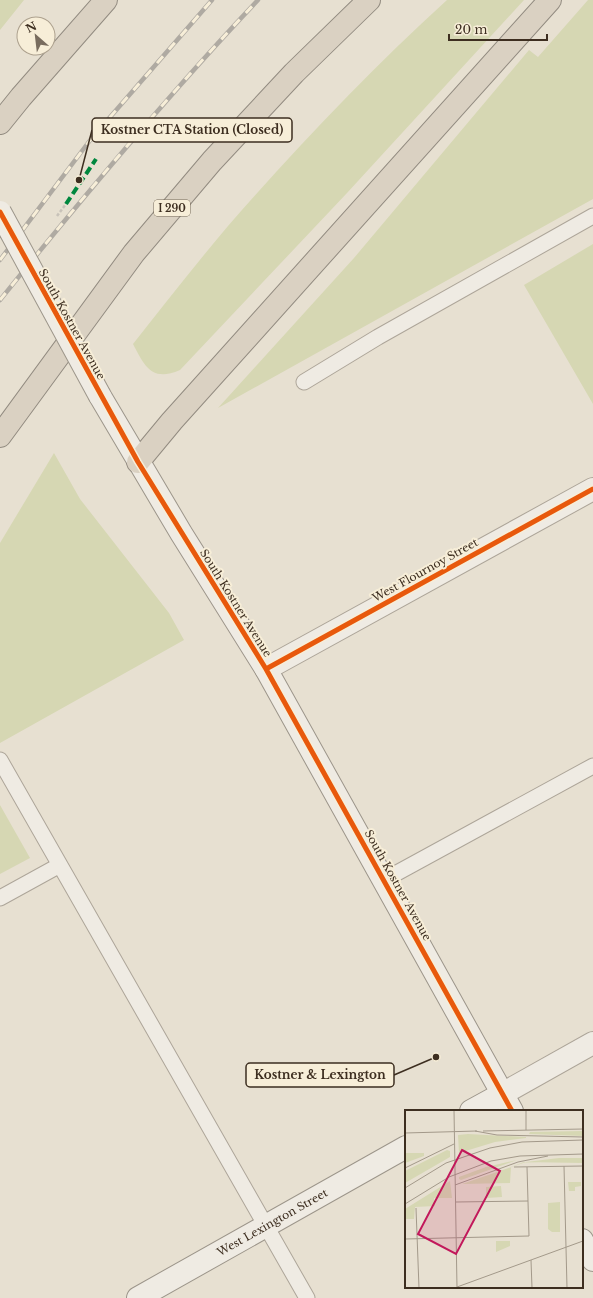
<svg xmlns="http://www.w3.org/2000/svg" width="593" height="1298" font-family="'Libre Baskerville',serif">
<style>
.green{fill:#d6d7b3}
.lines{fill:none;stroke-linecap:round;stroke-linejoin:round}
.lane-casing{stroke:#ada599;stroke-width:17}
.street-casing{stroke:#ada599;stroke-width:24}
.secondary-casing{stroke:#9c958a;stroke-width:24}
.highway-casing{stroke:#928b80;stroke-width:24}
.path{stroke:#c8c2b9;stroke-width:2.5;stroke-dasharray:3 2;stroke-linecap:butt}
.lane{stroke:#efebe3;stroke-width:15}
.street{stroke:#efebe3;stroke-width:22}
.secondary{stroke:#efebe3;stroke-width:22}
.highway{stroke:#dad1c2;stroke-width:22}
.rail-casing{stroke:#afaaa2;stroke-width:4.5}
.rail{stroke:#f7eed8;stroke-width:3;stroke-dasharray:9;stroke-linecap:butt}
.secondary-bridge-casing{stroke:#9c958a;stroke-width:24;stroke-linecap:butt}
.secondary-bridge{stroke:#efebe3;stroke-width:22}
.quiet{stroke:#00873e;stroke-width:4;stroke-dasharray:8 4;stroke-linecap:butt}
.cycleway-casing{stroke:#f7eed8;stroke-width:8}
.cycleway{stroke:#e8590c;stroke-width:5}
.labels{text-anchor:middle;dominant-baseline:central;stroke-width:4;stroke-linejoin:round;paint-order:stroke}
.shield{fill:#f7eed8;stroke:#756857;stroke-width:1}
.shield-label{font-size:10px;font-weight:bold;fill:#3d2e20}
.street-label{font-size:11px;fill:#3d2e20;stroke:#f7eed8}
.inset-road{fill:none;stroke:#a3998a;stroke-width:1}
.view{fill:#c2185b;fill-opacity:0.15;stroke:#c2185b;stroke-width:2}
.inset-edge{fill:none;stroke:#3d2e20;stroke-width:2}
.leader{fill:none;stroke:#3d2e20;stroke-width:1.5}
.callout-dot{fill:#3d2e20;stroke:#f7eed8;stroke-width:1.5}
.callout{fill:#f7eed8;stroke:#3d2e20;stroke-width:1.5}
.callout-label{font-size:12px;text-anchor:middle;font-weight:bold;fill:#3d2e20}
</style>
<rect width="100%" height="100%" fill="#e7e0d1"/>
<!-- green -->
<path class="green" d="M 0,0 L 24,0 L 0,30 Z
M 447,0 L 524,0 L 347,193 L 180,370 C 152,382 145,367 133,344 C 164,305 195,265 228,226 C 297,147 369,71 447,0 Z
M 588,0 L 593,0 L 593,199 L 218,408 L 354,258 L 529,50 L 538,57 Z
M 593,244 L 593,404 L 524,285 Z
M 54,453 L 80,499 L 169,613 L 184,640 L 0,743 L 0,543 Z
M 0,805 L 30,858 L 0,874 Z"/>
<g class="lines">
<!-- lane casing -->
<g class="lane-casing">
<path id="lane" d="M 304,382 L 378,337 L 593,216
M 0,760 L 307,1298
M 384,880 L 593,766
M 0,898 L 60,865"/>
</g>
<!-- street casing -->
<g class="street-casing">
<path id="street" d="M 266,669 L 593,489
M 502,1094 L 593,1043"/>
</g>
<!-- secondary casing -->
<g class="secondary-casing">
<g id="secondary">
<path d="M 100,396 L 181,533 L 266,669 L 512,1111"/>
<path d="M 471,1111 L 502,1094"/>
<path d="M 582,1240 L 593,1260"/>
<path id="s1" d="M 138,1298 L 406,1147"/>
</g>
</g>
<!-- highway casing -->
<g class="highway-casing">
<path id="highway" d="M 0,123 L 21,97 L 106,0
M 0,436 L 134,253 L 212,161 L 294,73 L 369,0
M 138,462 L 172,421 L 550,0"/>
</g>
<!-- path -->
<path class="path" d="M 57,216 L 66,204"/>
<!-- lane -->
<use href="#lane" class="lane"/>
<!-- street -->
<use href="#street" class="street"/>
<!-- secondary -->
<use href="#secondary" class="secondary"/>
<!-- highway -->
<use href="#highway" class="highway"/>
<!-- rail casing -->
<g class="rail-casing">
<path id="rail" d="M 0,260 L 91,139 L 212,0
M 0,300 C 83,197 167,96 258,0"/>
</g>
<!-- rail -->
<use href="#rail" class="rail"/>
<!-- secondary-bridge casing -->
<g class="secondary-bridge-casing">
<path id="secondary-bridge" d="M 0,212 L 100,396"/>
</g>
<!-- secondary-bridge -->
<use href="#secondary-bridge" class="secondary-bridge"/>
<!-- quiet -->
<path class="quiet" d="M 66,204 L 96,159"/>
<!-- cycleway casing -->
<g class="cycleway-casing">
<path id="cycleway" d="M 0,212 L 138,462 L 266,669 L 512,1111
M 266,669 L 593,489"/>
</g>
<!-- cycleway -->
<use href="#cycleway" class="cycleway"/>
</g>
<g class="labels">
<!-- shield labels -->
<rect class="shield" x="154" y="200" width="36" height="16" rx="3"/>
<g class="shield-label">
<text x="172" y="208">I 290</text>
</g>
<!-- street labels -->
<g class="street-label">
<text transform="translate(72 324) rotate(61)">South Kostner Avenue</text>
<text transform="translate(425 570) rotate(-29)">West Flournoy Street</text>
<text transform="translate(236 603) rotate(58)">South Kostner Avenue</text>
<text transform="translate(398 885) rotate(61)">South Kostner Avenue</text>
<text stroke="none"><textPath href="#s1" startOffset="154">West Lexington Street</textPath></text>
</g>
</g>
<!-- overview -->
<g transform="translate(405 1110)">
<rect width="178" height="178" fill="#e7e0d1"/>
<path d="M 178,21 L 178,26 L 124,24 L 125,22 ZM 63,24 L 121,27 L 121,28 L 90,32 L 54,43 L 53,25 ZM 42,40 L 45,41 L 45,47 L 0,73 L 0,61 ZM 0,43 L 19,43 L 19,46 L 0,53 ZM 154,48 L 178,48 L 178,53 L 119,52 L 106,57 L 105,73 L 57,74 L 121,52 ZM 112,50 L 56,70 L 54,69 L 54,67 L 81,57 ZM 45,71 L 47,88 L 29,88 L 30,96 L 10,97 L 9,109 L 0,109 L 0,99 ZM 163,72 L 176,72 L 176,76 L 170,77 L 170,81 L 164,81 ZM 96,76 L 97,87 L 81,88 L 81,77 ZM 155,92 L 155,122 L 147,122 L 143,119 L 143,93 ZM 91,131 L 105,131 L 105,136 L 91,142 Z" fill="#d6d7b3"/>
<path class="inset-road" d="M 49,0 L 52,178M 121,0 L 121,20M 70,21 L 92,25 L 178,27M 78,21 L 178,19M 0,23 L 72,21M 159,56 L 162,178M 109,57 L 178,56M 0,58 L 49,34M 50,75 L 113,52 L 143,46M 0,78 L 41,53 L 85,38 L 117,32 L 178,30M 51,92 L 123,91M 0,94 L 44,67 L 86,51 L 115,46 L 178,44M 11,98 L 14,178M 0,129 L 124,126 L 122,57M 126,150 L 127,178M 52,177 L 178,131"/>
<path class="view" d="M 57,40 L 95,61 L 51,144 L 13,124 Z"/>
<rect width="178" height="178" class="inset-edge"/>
</g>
<!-- callouts -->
<path class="leader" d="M79 180L92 130M436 1057L394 1075"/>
<g class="callout-dot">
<circle cx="79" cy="180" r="4"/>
<circle cx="436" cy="1057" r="4"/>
</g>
<g class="callout">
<rect x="92" y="118" width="200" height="24" rx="4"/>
<rect x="246" y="1063" width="148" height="24" rx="4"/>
</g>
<g class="callout-label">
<text x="192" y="134">Kostner CTA Station (Closed)</text>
<text x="320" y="1079">Kostner &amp; Lexington</text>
</g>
<!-- north arrow -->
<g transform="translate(36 36) rotate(332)"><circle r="19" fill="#f7eed8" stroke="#ada18e"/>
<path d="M0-3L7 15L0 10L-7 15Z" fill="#786c5e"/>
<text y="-6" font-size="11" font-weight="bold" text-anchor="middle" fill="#3d2e20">N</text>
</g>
<!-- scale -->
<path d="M449 34v6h98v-6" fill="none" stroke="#3d2e20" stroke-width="2"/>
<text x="455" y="34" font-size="12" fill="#3d2e20" stroke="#f7eed8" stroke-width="3" paint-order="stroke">20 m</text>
</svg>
